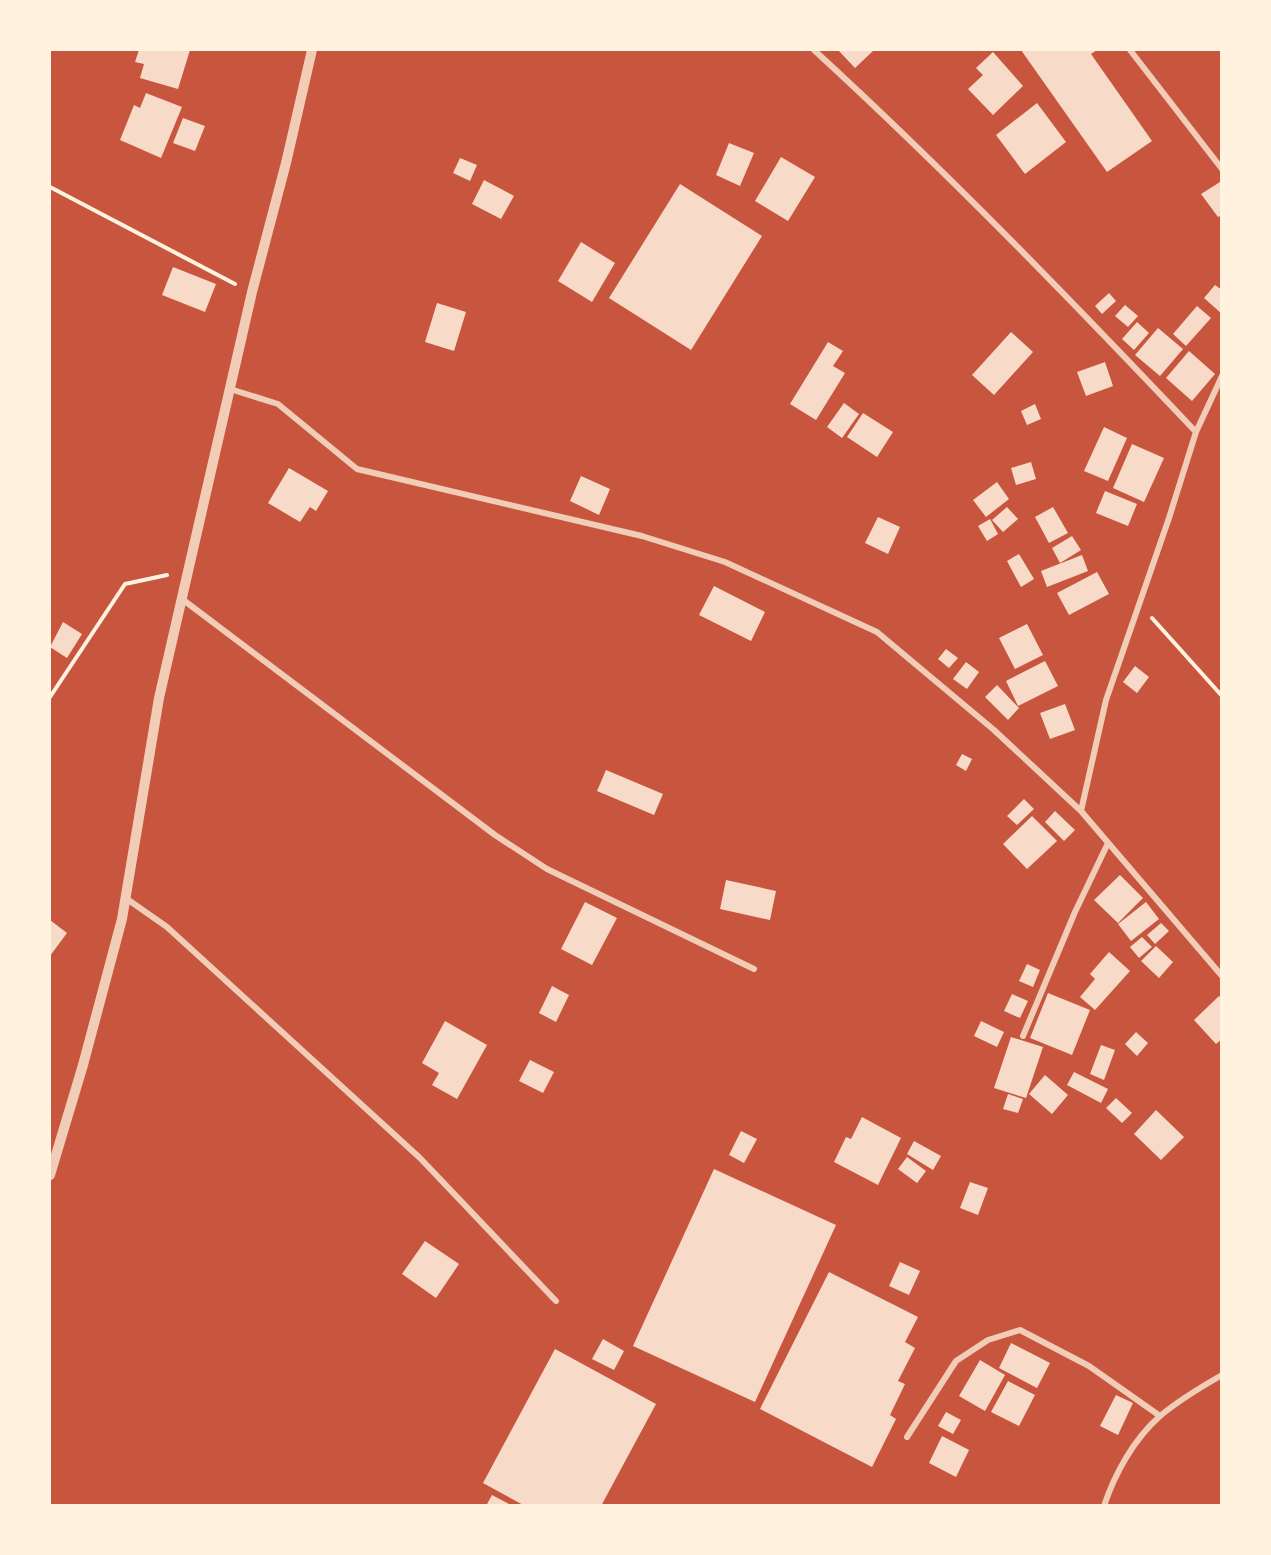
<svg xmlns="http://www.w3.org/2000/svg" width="1271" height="1555" font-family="'DejaVu Sans',sans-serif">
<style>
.building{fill:#f7dbc8}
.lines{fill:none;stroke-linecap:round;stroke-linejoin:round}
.path{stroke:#fff3e0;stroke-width:4}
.minor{stroke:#f1ccb7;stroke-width:6}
.tertiary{stroke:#f1ccb7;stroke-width:10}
</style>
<rect width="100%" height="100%" fill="#c8553d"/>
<!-- building -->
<path class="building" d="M 139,50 L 190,50 L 178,89 L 140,78 L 144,64 L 135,62 Z
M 838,50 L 874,50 L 855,68 Z
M 1021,50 L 1097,50 L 1091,54 L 1152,141 L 1107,172 Z
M 993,52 L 1023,86 L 993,115 L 968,89 L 983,75 L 976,68 Z
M 146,93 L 182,107 L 161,158 L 120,140 L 134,105 L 140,108 Z
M 1037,103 L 1066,142 L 1025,174 L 996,135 Z
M 183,118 L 205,126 L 195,151 L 173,143 Z
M 729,143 L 754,153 L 740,186 L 716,175 Z
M 781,157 L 815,177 L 788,221 L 755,201 Z
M 460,158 L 477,165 L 470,181 L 453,173 Z
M 484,180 L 514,196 L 501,219 L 472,204 Z
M 1220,182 L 1222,185 L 1222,215 L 1218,217 L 1201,194 Z
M 680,184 L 762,236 L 691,350 L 609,298 Z
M 581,242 L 615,263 L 592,302 L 558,281 Z
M 173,267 L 216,284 L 205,312 L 162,295 Z
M 1215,285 L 1222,290 L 1222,314 L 1204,298 Z
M 1109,293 L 1116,301 L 1102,314 L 1095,306 Z
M 437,303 L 466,312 L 454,351 L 425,342 Z
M 1125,305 L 1138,316 L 1128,327 L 1115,316 Z
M 1197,306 L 1211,318 L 1186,346 L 1173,334 Z
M 1137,322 L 1149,333 L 1134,350 L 1122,339 Z
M 1158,328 L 1183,349 L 1160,376 L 1135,355 Z
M 1011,332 L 1033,352 L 994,395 L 972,375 Z
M 828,342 L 843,351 L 833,366 L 845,373 L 816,420 L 790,404 Z
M 1189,351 L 1215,374 L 1192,401 L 1166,378 Z
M 1105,362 L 1113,386 L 1086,396 L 1077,372 Z
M 844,403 L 859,414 L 842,438 L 827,427 Z
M 1035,404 L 1041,419 L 1027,425 L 1021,411 Z
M 863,413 L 893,432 L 877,457 L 847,437 Z
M 1104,427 L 1127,438 L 1108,481 L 1084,471 Z
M 1132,444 L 1164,458 L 1144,502 L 1113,488 Z
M 1031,462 L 1036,479 L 1016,485 L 1011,468 Z
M 289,468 L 328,491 L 316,511 L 310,507 L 300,522 L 268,503 Z
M 581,476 L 610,489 L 599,515 L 570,501 Z
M 997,482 L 1009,499 L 986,517 L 973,500 Z
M 1105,491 L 1137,504 L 1128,526 L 1096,513 Z
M 1007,507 L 1018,519 L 1003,532 L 992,520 Z
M 1053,507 L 1068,533 L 1049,543 L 1035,517 Z
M 878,517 L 900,527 L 888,554 L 865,543 Z
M 990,519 L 998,534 L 987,541 L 978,526 Z
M 1072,536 L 1081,550 L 1060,563 L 1052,548 Z
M 1019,554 L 1034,579 L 1021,587 L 1007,561 Z
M 1082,555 L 1088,571 L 1047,587 L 1041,571 Z
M 1097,572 L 1109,594 L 1069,615 L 1057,593 Z
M 714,586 L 765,612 L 751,641 L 699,615 Z
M 63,622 L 82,634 L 67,658 L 50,647 Z
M 1027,624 L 1043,655 L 1015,669 L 999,638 Z
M 946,649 L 958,658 L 949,668 L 938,659 Z
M 1045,661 L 1058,686 L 1018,706 L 1006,681 Z
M 966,662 L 979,672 L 967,689 L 953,679 Z
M 1135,666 L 1149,677 L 1137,693 L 1123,682 Z
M 997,685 L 1019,708 L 1008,720 L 985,697 Z
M 1065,704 L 1075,730 L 1050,739 L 1040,713 Z
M 962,754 L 972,759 L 966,771 L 956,765 Z
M 606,770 L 663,794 L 654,815 L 597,791 Z
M 1024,799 L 1034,809 L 1017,825 L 1007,816 Z
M 1055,811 L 1075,830 L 1064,841 L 1045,822 Z
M 1032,816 L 1057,841 L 1027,869 L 1003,844 Z
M 1120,875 L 1143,898 L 1118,923 L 1094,900 Z
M 726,880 L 776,891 L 770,920 L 720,909 Z
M 585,902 L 617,918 L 592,965 L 561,949 Z
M 1146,902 L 1159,919 L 1131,941 L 1118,924 Z
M 50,920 L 67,933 L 50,956 Z
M 1161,923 L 1169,931 L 1155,944 L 1147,935 Z
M 1142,937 L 1152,947 L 1139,958 L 1130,947 Z
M 1156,946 L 1173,962 L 1159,978 L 1141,961 Z
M 1109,952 L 1130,971 L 1095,1010 L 1080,997 L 1095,979 L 1090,974 Z
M 1027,964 L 1040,970 L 1033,987 L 1019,981 Z
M 552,986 L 569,995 L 556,1022 L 539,1013 Z
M 1048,993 L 1090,1010 L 1072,1055 L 1030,1038 Z
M 1012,994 L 1028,1001 L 1020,1018 L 1004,1011 Z
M 1219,996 L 1222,998 L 1222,1039 L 1216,1044 L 1194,1020 Z
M 445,1021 L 487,1045 L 457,1099 L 432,1085 L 439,1073 L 422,1063 Z
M 981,1021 L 1004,1032 L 997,1047 L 974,1036 Z
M 1136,1032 L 1148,1043 L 1137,1056 L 1125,1044 Z
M 1011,1037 L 1043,1047 L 1026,1098 L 994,1088 Z
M 1101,1045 L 1115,1050 L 1104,1080 L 1090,1074 Z
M 530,1060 L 554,1072 L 543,1093 L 519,1081 Z
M 1074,1072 L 1108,1089 L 1101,1103 L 1067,1085 Z
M 1045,1075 L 1068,1095 L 1052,1114 L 1029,1094 Z
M 1008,1094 L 1023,1099 L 1018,1113 L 1003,1109 Z
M 1116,1098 L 1132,1113 L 1122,1123 L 1106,1108 Z
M 1156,1110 L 1184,1137 L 1161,1160 L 1134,1134 Z
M 862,1117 L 901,1138 L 878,1185 L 834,1162 L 846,1137 L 851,1139 Z
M 741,1131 L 757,1139 L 744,1163 L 729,1155 Z
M 914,1141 L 941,1156 L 933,1170 L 907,1154 Z
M 907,1157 L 926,1171 L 917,1183 L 898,1169 Z
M 714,1169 L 836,1225 L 755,1402 L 633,1346 Z
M 970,1182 L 988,1188 L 978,1215 L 960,1208 Z
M 425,1241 L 459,1264 L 436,1298 L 402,1274 Z
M 900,1262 L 920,1271 L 909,1295 L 889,1286 Z
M 829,1272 L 918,1317 L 905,1342 L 915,1348 L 898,1381 L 905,1384 L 890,1415 L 896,1419 L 872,1467 L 760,1409 Z
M 603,1339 L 624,1351 L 614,1370 L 592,1359 Z
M 1011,1343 L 1050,1363 L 1037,1388 L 999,1368 Z
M 555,1349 L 656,1404 L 601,1506 L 525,1506 L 483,1483 Z
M 980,1360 L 1005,1375 L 985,1411 L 959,1396 Z
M 1008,1381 L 1035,1395 L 1019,1426 L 991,1412 Z
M 1116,1395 L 1133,1403 L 1118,1435 L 1100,1426 Z
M 946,1412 L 961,1420 L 953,1434 L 938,1426 Z
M 942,1436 L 969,1450 L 956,1477 L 929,1463 Z
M 492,1495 L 513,1506 L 486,1506 Z"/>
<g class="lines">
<!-- path -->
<path class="path" d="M 50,187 L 235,284
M 1152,618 L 1222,696
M 50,697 L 125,584 L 167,575"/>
<!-- minor -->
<path class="minor" d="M 814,50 C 947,172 1072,301 1196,432
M 1130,50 L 1222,169
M 230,389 L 278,404 L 357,469 L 642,536 L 725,562 L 877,632 L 994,730 L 1081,811 L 1222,976
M 182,599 L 495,835 L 547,869 L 754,969
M 1081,811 L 1106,700 L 1169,518 L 1196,432 L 1222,376
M 127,899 L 167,927 L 420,1158 L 556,1301
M 1023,1036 L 1075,912 L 1108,843
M 907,1437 L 956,1361 L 988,1340 L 1020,1330 L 1089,1366 L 1160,1416
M 1104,1506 C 1115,1473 1134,1439 1160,1416 C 1178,1401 1201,1387 1222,1375"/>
<!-- tertiary -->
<path class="tertiary" d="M 50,1175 L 83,1065 L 122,919 L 159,698 L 252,292 L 286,163 L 312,50"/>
</g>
<!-- border -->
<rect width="1271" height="1555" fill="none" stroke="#fff3e0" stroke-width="102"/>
</svg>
